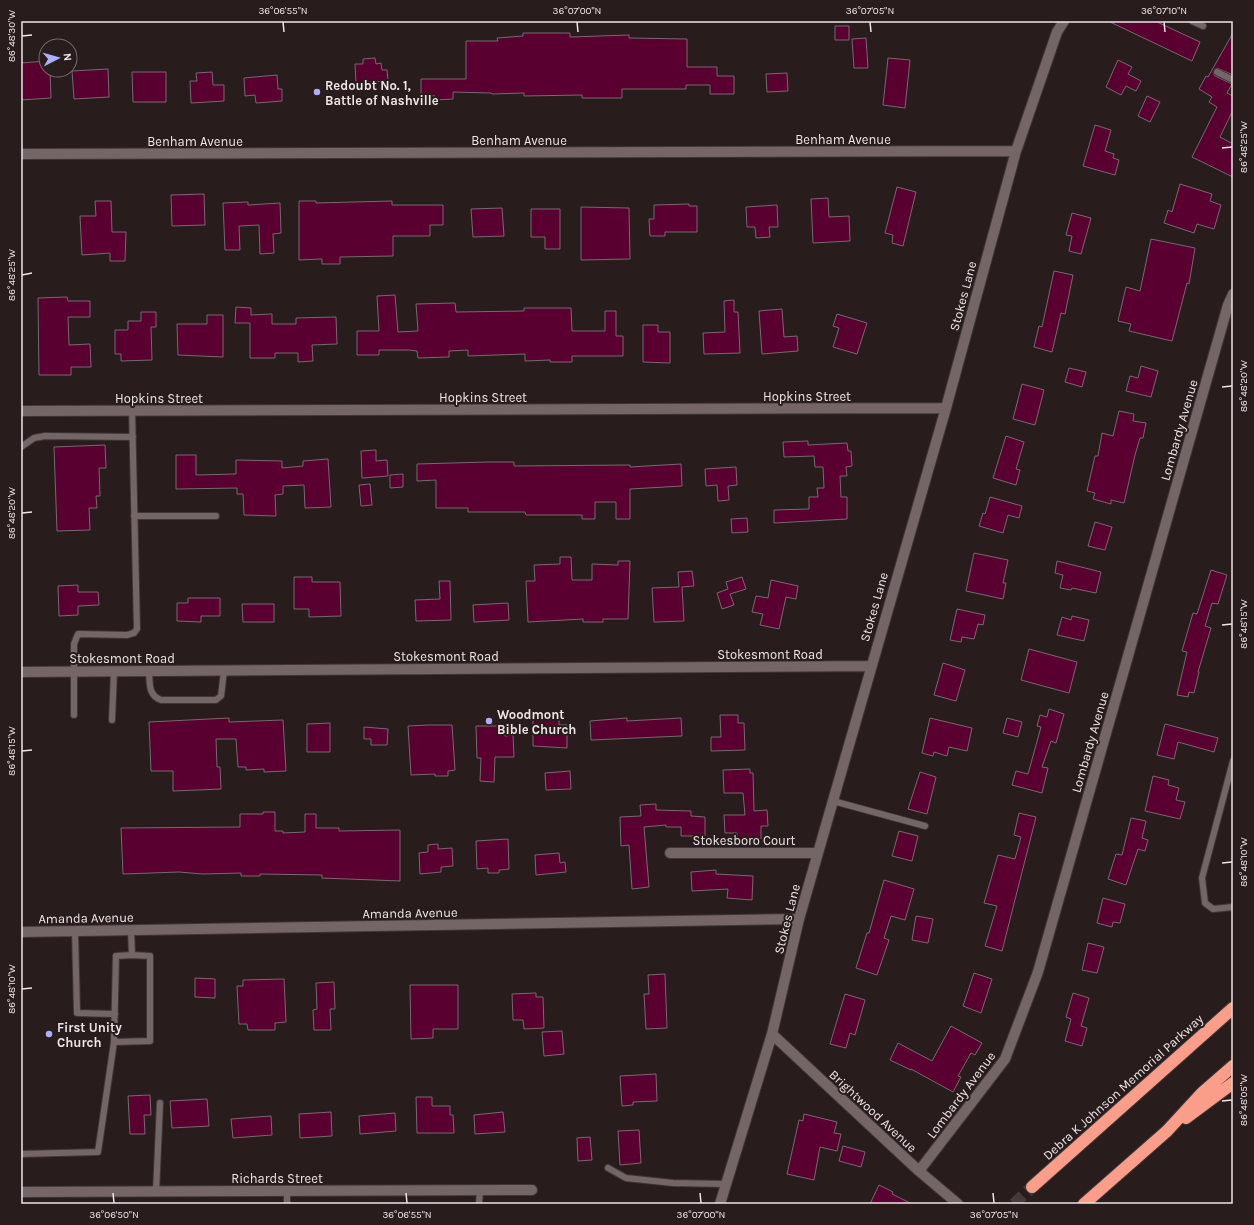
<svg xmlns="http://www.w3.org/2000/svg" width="1254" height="1225" font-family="Karla,sans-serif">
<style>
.building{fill:#5a0030;stroke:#77696e}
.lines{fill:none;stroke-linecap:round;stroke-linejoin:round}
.motorway-tunnel{stroke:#463a3a;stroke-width:12;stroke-dasharray:12 6;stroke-linecap:butt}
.service-casing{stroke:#413738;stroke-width:8}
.minor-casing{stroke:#413738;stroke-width:12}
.motorway-casing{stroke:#413738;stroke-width:14}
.service{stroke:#746666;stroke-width:6}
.minor{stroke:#746666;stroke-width:10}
.motorway{stroke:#fb9e89;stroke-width:12}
.ticks{fill:none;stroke:#eee5e6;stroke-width:1.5}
.poi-dot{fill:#afaefa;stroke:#281c1c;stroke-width:1.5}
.labels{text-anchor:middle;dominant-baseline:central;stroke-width:4;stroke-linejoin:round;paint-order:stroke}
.poi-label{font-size:13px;font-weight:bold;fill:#eee5e6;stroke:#281c1c;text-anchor:start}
.street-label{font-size:13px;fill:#eee5e6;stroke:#281c1c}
.neatline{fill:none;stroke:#eee5e6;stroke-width:1.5}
.ticks-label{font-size:10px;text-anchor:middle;fill:#eee5e6}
</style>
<rect width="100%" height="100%" fill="#281c1c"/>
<!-- building -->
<path class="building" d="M 1108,21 L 1155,21 L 1200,42 L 1192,61 Z
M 835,26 L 849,26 L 849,40 L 835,40 Z
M 523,33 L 570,33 L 570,37 L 629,35 L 629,38 L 687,39 L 687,67 L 717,67 L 717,76 L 734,76 L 734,94 L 710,94 L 710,85 L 686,85 L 686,89 L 622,89 L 622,98 L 582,98 L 582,95 L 524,96 L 524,93 L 492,94 L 491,93 L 453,92 L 453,99 L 435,100 L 435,96 L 421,95 L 421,79 L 466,79 L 466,41 L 498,41 L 497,38 L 523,36 Z
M 1233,33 L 1233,75 L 1217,68 L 1213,72 L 1215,76 L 1232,84 L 1227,93 L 1233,96 L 1233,110 L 1220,137 L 1233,144 L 1233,177 L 1192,157 L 1217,107 L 1209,102 L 1212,97 L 1199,89 L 1206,76 L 1208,77 Z
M 866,38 L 868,68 L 854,68 L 852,39 Z
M 375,58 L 376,64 L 381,63 L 382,70 L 387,70 L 388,81 L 356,83 L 355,64 L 363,64 L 363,59 Z
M 888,58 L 910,60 L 905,108 L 883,105 Z
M 1118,60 L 1132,67 L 1128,74 L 1141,81 L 1136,91 L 1126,86 L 1121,95 L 1106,87 Z
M 46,61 L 46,70 L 50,70 L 51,98 L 21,100 L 21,63 Z
M 108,69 L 109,97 L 74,99 L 72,71 Z
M 132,72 L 166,72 L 166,102 L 133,102 Z
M 212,72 L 213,85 L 224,85 L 224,101 L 191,103 L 190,81 L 197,81 L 196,73 Z
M 787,73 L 788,91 L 767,92 L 766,74 Z
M 277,75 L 278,89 L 282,89 L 282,101 L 256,103 L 255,95 L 245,96 L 244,78 Z
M 1147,96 L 1160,102 L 1150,122 L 1138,116 Z
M 1095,125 L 1111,130 L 1105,151 L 1114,154 L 1113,158 L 1119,160 L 1115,175 L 1083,166 Z
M 1180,184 L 1212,194 L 1210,201 L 1221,205 L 1214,229 L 1197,224 L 1194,233 L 1164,223 L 1168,210 L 1172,212 Z
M 897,187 L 916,192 L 903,246 L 892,243 L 893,235 L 885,233 Z
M 204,194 L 205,225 L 172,226 L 171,195 Z
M 828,198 L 829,217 L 849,216 L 850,241 L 813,243 L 811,199 Z
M 95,201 L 111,201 L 112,232 L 126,232 L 125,261 L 110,261 L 110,253 L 82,255 L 80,216 L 96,216 Z
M 299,201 L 316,201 L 316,203 L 392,201 L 392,205 L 443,205 L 443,225 L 430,225 L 430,236 L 393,236 L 393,256 L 340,257 L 340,264 L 322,264 L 322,259 L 299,260 Z
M 248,202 L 248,205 L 280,203 L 281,233 L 273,234 L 274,253 L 260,254 L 259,225 L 239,226 L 240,250 L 225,250 L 223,203 Z
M 689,204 L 689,206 L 697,206 L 697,232 L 665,232 L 665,236 L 650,236 L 649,219 L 654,219 L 654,205 Z
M 777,205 L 778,227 L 769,227 L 770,237 L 756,238 L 755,227 L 747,227 L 746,207 Z
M 581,207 L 629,208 L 630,259 L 581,260 Z
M 502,208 L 504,236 L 473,237 L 471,209 Z
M 531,209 L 560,209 L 560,249 L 545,249 L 545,237 L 531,237 Z
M 1072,213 L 1091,218 L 1081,254 L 1069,251 L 1072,236 L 1066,235 Z
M 1151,239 L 1195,248 L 1189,284 L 1187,283 L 1172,341 L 1129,331 L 1131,324 L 1118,321 L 1126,287 L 1140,291 Z
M 1054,271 L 1073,275 L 1065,314 L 1061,313 L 1052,352 L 1034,347 L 1039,326 L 1042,327 Z
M 395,295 L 398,332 L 418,331 L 416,304 L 455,303 L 456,312 L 524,311 L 524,308 L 571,308 L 572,331 L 605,331 L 605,311 L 616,311 L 616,336 L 623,336 L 623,356 L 572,356 L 572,362 L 550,362 L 550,360 L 525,361 L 525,354 L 468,356 L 468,350 L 449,351 L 449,357 L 418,358 L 417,351 L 409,350 L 379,350 L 379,355 L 357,355 L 357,331 L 379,331 L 377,296 Z
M 67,297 L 68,301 L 90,301 L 90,317 L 68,317 L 69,345 L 90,344 L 91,367 L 71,367 L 71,375 L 39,375 L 38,298 Z
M 734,300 L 734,312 L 738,312 L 740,353 L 704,354 L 703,333 L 725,332 L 724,301 Z
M 236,307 L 251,308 L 251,315 L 272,314 L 272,324 L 296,324 L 296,318 L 336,317 L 337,344 L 312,345 L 313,361 L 298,362 L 298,353 L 275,353 L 275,358 L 250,358 L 250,323 L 235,323 Z
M 782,309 L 784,337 L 797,336 L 798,351 L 762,354 L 759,311 Z
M 141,312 L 156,312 L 156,327 L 151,327 L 152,360 L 121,361 L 121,354 L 115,354 L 115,330 L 128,330 L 128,321 L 141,321 Z
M 837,314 L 867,323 L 857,354 L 833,347 L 839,328 L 833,326 Z
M 207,315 L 223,315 L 223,357 L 178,355 L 177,324 L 207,324 Z
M 643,325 L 658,325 L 658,332 L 670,332 L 670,363 L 643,362 Z
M 1141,366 L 1158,371 L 1151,397 L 1126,391 L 1130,376 L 1138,378 Z
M 1069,368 L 1086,372 L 1082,387 L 1065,382 Z
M 1022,384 L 1044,390 L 1035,425 L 1013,419 Z
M 1119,411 L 1134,414 L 1133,421 L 1146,423 L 1143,438 L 1140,438 L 1135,455 L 1124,503 L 1111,500 L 1111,504 L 1093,499 L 1095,493 L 1087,491 L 1095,456 L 1098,456 L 1102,433 L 1113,436 Z
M 1006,436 L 1024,442 L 1016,469 L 1020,470 L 1016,485 L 993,478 Z
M 808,441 L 808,445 L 847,443 L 848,451 L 851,451 L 852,466 L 846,467 L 847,476 L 840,476 L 841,497 L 847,497 L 847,519 L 774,523 L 774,510 L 809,509 L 809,497 L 818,497 L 817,488 L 824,488 L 823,467 L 815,467 L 814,456 L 784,457 L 783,442 Z
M 105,445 L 106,468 L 99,468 L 100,496 L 96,496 L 97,508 L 89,508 L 90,530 L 57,531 L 54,447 Z
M 376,450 L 376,461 L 387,460 L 388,476 L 362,478 L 361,451 Z
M 176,455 L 196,455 L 196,475 L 236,474 L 236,460 L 282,461 L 282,468 L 303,466 L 303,461 L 328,459 L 331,507 L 305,508 L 304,485 L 283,486 L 283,494 L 275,495 L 276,516 L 244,515 L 243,494 L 237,494 L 237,488 L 176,489 Z
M 488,462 L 514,462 L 514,466 L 630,465 L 630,467 L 681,464 L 682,486 L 630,489 L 630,519 L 616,519 L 616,502 L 595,502 L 595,519 L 582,519 L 582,515 L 526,515 L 525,512 L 468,512 L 468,508 L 436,508 L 436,480 L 417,481 L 417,464 Z
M 736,467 L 737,485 L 728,486 L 729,500 L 718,501 L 717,485 L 706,486 L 705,469 Z
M 403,474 L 403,487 L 390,488 L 390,475 Z
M 370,484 L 372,505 L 361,506 L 359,485 Z
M 990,497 L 1022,506 L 1019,518 L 1008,515 L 1003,533 L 979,526 L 983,513 L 985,514 Z
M 747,518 L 748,532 L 732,533 L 731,519 Z
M 1095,522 L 1112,527 L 1105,550 L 1088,546 Z
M 974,553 L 1008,560 L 1003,583 L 1006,583 L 1003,599 L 966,591 Z
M 560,557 L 571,557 L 572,580 L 592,580 L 592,564 L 618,565 L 618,561 L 630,561 L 628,619 L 603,619 L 603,622 L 583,622 L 583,619 L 528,622 L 526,581 L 535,581 L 534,565 L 560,564 Z
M 1057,561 L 1101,572 L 1096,593 L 1072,588 L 1071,590 L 1060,588 L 1063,575 L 1055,573 Z
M 1211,570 L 1227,575 L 1218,604 L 1212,603 L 1205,626 L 1211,628 L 1198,672 L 1199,672 L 1194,693 L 1189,692 L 1188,697 L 1177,695 L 1187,652 L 1182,651 L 1193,613 L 1197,614 Z
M 692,571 L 694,586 L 682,587 L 684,621 L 654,622 L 652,588 L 679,587 L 678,572 Z
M 294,577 L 312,577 L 312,582 L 340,582 L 341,616 L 309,617 L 309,609 L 294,609 Z
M 742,577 L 746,589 L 730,594 L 734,605 L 722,609 L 717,593 L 728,589 L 726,582 Z
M 771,580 L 798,586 L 796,599 L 786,597 L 779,629 L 760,625 L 763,614 L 752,612 L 756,596 L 768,598 Z
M 439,581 L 450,581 L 451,620 L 416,621 L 415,600 L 440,599 Z
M 78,585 L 78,592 L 98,592 L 99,605 L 78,606 L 78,615 L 59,616 L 58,586 Z
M 188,598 L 220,598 L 220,616 L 201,616 L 201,622 L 177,621 L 177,603 L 188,603 Z
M 508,603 L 509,620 L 474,622 L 473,605 Z
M 242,604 L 274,604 L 274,622 L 243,622 Z
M 957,609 L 985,615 L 983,625 L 978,624 L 974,639 L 962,637 L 961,642 L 950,640 Z
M 1072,616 L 1089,620 L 1084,641 L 1057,635 L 1062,617 L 1071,620 Z
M 1029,649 L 1077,662 L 1069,693 L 1021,680 Z
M 943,663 L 965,670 L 956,701 L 934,695 Z
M 1049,709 L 1064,714 L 1056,743 L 1051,741 L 1042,767 L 1048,768 L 1042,793 L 1012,785 L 1016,771 L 1028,774 L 1041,727 L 1037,726 L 1040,715 L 1047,717 Z
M 533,714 L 552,715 L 552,720 L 559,720 L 559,725 L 567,725 L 567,748 L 533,746 Z
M 720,715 L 738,715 L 738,723 L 744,723 L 745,750 L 711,751 L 711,737 L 721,737 Z
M 229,718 L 229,722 L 283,720 L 286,771 L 264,772 L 264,769 L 246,770 L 246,767 L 238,767 L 236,739 L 216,739 L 217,767 L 220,767 L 221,789 L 173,791 L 173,771 L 151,771 L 149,722 Z
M 627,718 L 627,721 L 681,718 L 682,736 L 591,740 L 590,721 Z
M 930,718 L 972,728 L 967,751 L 949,747 L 947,756 L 934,752 L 933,756 L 922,753 Z
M 1007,718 L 1022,722 L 1018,737 L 1003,733 Z
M 330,723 L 330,752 L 307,752 L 307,724 Z
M 1165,724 L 1218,738 L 1214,752 L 1178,742 L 1174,759 L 1157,755 Z
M 429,725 L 452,725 L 455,770 L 448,771 L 448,776 L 435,776 L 435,774 L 411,775 L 408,726 Z
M 476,726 L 497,726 L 497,728 L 505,728 L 505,736 L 513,735 L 514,757 L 495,757 L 494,782 L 480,781 L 481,758 L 477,758 Z
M 364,727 L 388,729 L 387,745 L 371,745 L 371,739 L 364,739 Z
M 750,769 L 750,773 L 753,773 L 754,811 L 767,810 L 768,826 L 761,826 L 761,839 L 737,839 L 737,833 L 725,833 L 724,815 L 745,815 L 743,793 L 724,793 L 723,770 Z
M 570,771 L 571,789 L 546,790 L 545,773 Z
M 920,772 L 936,777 L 927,814 L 908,809 Z
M 1153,776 L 1169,780 L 1168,785 L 1179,788 L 1176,800 L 1185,802 L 1180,819 L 1145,811 Z
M 656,804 L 656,810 L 691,811 L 691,816 L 705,817 L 705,836 L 681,836 L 681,827 L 666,827 L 666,825 L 644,827 L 649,887 L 632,889 L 629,845 L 621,846 L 620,817 L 641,816 L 640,805 Z
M 263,812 L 275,812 L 275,831 L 283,831 L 283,833 L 305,832 L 305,814 L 316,814 L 316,828 L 339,828 L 339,831 L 400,830 L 400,881 L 322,878 L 322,875 L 260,874 L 260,876 L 241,876 L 241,873 L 203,874 L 179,872 L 123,874 L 121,828 L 240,827 L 240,814 L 263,814 Z
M 1019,813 L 1036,817 L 1002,951 L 985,946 L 997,906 L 984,903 L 998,855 L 1015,859 L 1021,837 L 1014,835 Z
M 1131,818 L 1146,821 L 1142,838 L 1148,840 L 1145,851 L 1138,849 L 1126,885 L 1108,879 L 1116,854 L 1122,855 Z
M 899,831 L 918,836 L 912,861 L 892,856 Z
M 508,839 L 509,869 L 499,870 L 499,873 L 488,873 L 488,868 L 477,869 L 476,841 Z
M 438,844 L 438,849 L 452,848 L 453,866 L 441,867 L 441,872 L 420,874 L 419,853 L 428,852 L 428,845 Z
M 559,853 L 560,863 L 565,862 L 566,872 L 536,875 L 535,855 Z
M 716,870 L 716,874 L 753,876 L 752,900 L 727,898 L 728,889 L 692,891 L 691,872 Z
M 884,880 L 914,889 L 905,920 L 891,916 L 884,938 L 889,940 L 877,975 L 856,968 L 867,933 L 869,933 Z
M 1103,898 L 1125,904 L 1120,923 L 1113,922 L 1112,927 L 1097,923 Z
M 916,916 L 933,919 L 928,943 L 912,940 Z
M 1088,943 L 1104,947 L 1097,973 L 1082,970 Z
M 974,973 L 992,979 L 981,1013 L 963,1006 Z
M 665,974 L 667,1028 L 646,1029 L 644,994 L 649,994 L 648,975 Z
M 195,978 L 215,979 L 215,998 L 195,997 Z
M 284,979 L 286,1022 L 275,1023 L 275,1030 L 248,1030 L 247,1024 L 239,1024 L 237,986 L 243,986 L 243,980 Z
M 334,982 L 335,1009 L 330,1009 L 331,1030 L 314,1030 L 313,1010 L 317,1009 L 316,983 Z
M 410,985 L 458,985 L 458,1029 L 433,1029 L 433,1038 L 411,1039 Z
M 536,993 L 536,997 L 543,997 L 544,1028 L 524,1029 L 523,1020 L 513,1020 L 512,994 Z
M 1073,993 L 1089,998 L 1081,1026 L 1087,1028 L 1082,1046 L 1065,1041 L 1071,1019 L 1066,1017 Z
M 845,994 L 865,1000 L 855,1035 L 850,1033 L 846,1048 L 830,1044 Z
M 951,1026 L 982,1043 L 975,1055 L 971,1053 L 958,1076 L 961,1077 L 953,1092 L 911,1069 L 911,1070 L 890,1060 L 898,1043 L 932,1061 Z
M 562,1031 L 564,1054 L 544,1056 L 542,1032 Z
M 656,1074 L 657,1101 L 633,1102 L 633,1105 L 622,1106 L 620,1076 Z
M 150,1095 L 151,1115 L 144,1115 L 145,1134 L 130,1134 L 128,1096 Z
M 416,1097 L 432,1097 L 432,1106 L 450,1106 L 450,1115 L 453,1115 L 454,1133 L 417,1133 Z
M 207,1099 L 209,1126 L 172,1128 L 170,1101 Z
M 331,1112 L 332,1136 L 300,1138 L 299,1114 Z
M 503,1112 L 505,1132 L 475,1134 L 474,1115 Z
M 395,1113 L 396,1131 L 360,1134 L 359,1116 Z
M 804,1114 L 837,1122 L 834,1133 L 841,1134 L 837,1151 L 820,1147 L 814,1180 L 787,1174 L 799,1120 L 803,1121 Z
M 271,1116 L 272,1135 L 233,1138 L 231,1119 Z
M 639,1130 L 641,1163 L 620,1165 L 618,1131 Z
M 590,1137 L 592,1160 L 578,1161 L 577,1138 Z
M 843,1146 L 865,1152 L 861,1167 L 839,1161 Z
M 879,1185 L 893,1192 L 892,1194 L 912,1204 L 870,1204 Z"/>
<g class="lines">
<!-- motorway-tunnel -->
<path class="motorway-tunnel" d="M 1014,1204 L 1032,1187"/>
<!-- service casing -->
<g class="service-casing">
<path id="service" d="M 1192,21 L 1203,26
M 1217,72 L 1233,80
M 21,447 L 34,438 L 45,436 L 133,437
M 134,516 L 216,516
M 149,671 C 150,684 148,695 161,700 L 216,700 L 221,696 L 224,671
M 74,715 L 74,644 L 78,634 L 127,635 L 134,633 L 137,629 L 132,411
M 112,720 L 114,671
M 1233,761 L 1202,878 L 1205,903 L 1213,909 L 1233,907
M 833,801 L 925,826
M 75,931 L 77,1013 L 115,1014
M 114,1042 L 150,1041 L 150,956 L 132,955
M 21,1154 L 98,1152 L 114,1042 L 116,956 L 132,955 L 131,930
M 608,1168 L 626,1178 L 673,1183 L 726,1184
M 156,1192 L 160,1103
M 287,1204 L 287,1191
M 479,1204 L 480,1190"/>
</g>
<!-- minor casing -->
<g class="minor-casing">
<path id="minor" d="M 21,154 L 1016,151
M 21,411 L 946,408
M 21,672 L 871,666
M 670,853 L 818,853
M 21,932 L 799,919
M 772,1034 L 919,1171 L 958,1204
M 919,1171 L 1005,1059 L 1038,972 L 1228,305 L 1233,294
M 21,1192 L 532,1190
M 720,1204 L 772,1034 L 799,919 L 946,408 L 1016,151 L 1057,32 L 1064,21"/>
</g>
<!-- motorway casing -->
<g class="motorway-casing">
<path id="motorway" d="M 1186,1118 L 1233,1083
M 1032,1187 L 1233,1008
M 1084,1204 L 1167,1131 L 1202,1093 L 1233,1066"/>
</g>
<!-- service -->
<use href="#service" class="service"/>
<!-- minor -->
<use href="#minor" class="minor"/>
<!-- motorway -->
<use href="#motorway" class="motorway"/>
</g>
<!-- ticks -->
<path class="ticks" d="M 283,22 L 284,32M 577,22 L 578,32M 870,22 L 871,32M 1164,22 L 1165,32M 22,36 L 32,35M 1222,148 L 1232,147M 22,275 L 32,273M 1222,387 L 1232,386M 22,513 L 32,512M 1222,625 L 1232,624M 22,751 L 32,750M 1222,863 L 1232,862M 22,989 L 32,988M 1222,1101 L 1232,1100M 113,1193 L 114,1203M 406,1193 L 407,1203M 700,1193 L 701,1203M 993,1193 L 994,1203"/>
<!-- markers -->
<g class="poi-dot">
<circle cx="317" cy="92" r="4"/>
<circle cx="489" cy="721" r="4"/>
<circle cx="49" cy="1034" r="4"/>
</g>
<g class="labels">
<!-- poi labels -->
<g class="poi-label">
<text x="325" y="85">Redoubt No. 1,<tspan x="325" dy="15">Battle of Nashville</tspan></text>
<text x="497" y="714">Woodmont<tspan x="497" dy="15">Bible Church</tspan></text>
<text x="57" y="1027">First Unity<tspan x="57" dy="15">Church</tspan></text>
</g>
<!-- street labels -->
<g class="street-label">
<text x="843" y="139">Benham Avenue</text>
<text x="519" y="140">Benham Avenue</text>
<text x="195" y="141">Benham Avenue</text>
<text transform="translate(963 296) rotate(-75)">Stokes Lane</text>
<text x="807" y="396">Hopkins Street</text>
<text x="483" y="397">Hopkins Street</text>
<text x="159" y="398">Hopkins Street</text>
<text transform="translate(1179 430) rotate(-74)">Lombardy Avenue</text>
<text transform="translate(874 607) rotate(-74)">Stokes Lane</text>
<text x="770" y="654">Stokesmont Road</text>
<text x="446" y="656">Stokesmont Road</text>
<text x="122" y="658">Stokesmont Road</text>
<text transform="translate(1090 742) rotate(-74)">Lombardy Avenue</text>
<text x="744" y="840">Stokesboro Court</text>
<text transform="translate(410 913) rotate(-1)">Amanda Avenue</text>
<text transform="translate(86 918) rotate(-1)">Amanda Avenue</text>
<text transform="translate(787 919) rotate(-76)">Stokes Lane</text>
<text transform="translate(1123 1087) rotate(-42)">Debra K Johnson Memorial Parkway</text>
<text transform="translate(961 1095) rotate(-53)">Lombardy Avenue</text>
<text transform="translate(873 1111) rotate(43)">Brightwood Avenue</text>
<text x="277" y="1178">Richards Street</text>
</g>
</g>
<!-- border -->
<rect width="1254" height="1225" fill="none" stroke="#281c1c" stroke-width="44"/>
<!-- north arrow -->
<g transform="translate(58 58) rotate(84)"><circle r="19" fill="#281c1c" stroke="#776c6d"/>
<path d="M0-3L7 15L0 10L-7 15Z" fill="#afaefa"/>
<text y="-6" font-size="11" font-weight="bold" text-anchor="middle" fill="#eee5e6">N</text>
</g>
<rect x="22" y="22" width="1210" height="1181" class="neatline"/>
<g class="ticks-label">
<text x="283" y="14">36°06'55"N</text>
<text x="577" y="14">36°07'00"N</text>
<text x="870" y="14">36°07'05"N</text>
<text x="1164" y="14">36°07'10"N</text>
<text transform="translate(11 36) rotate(-90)" y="4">86°48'30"W</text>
<text transform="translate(1243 147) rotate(-90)" y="4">86°48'25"W</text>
<text transform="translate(11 275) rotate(-90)" y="4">86°48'25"W</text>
<text transform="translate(1243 386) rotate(-90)" y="4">86°48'20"W</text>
<text transform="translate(11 513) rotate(-90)" y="4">86°48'20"W</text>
<text transform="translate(1243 624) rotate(-90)" y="4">86°48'15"W</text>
<text transform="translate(11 751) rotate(-90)" y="4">86°48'15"W</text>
<text transform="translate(1243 862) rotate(-90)" y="4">86°48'10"W</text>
<text transform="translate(11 989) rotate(-90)" y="4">86°48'10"W</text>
<text transform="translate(1243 1100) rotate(-90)" y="4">86°48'05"W</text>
<text x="114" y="1218">36°06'50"N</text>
<text x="407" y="1218">36°06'55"N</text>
<text x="701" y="1218">36°07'00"N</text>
<text x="994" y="1218">36°07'05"N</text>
</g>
</svg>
